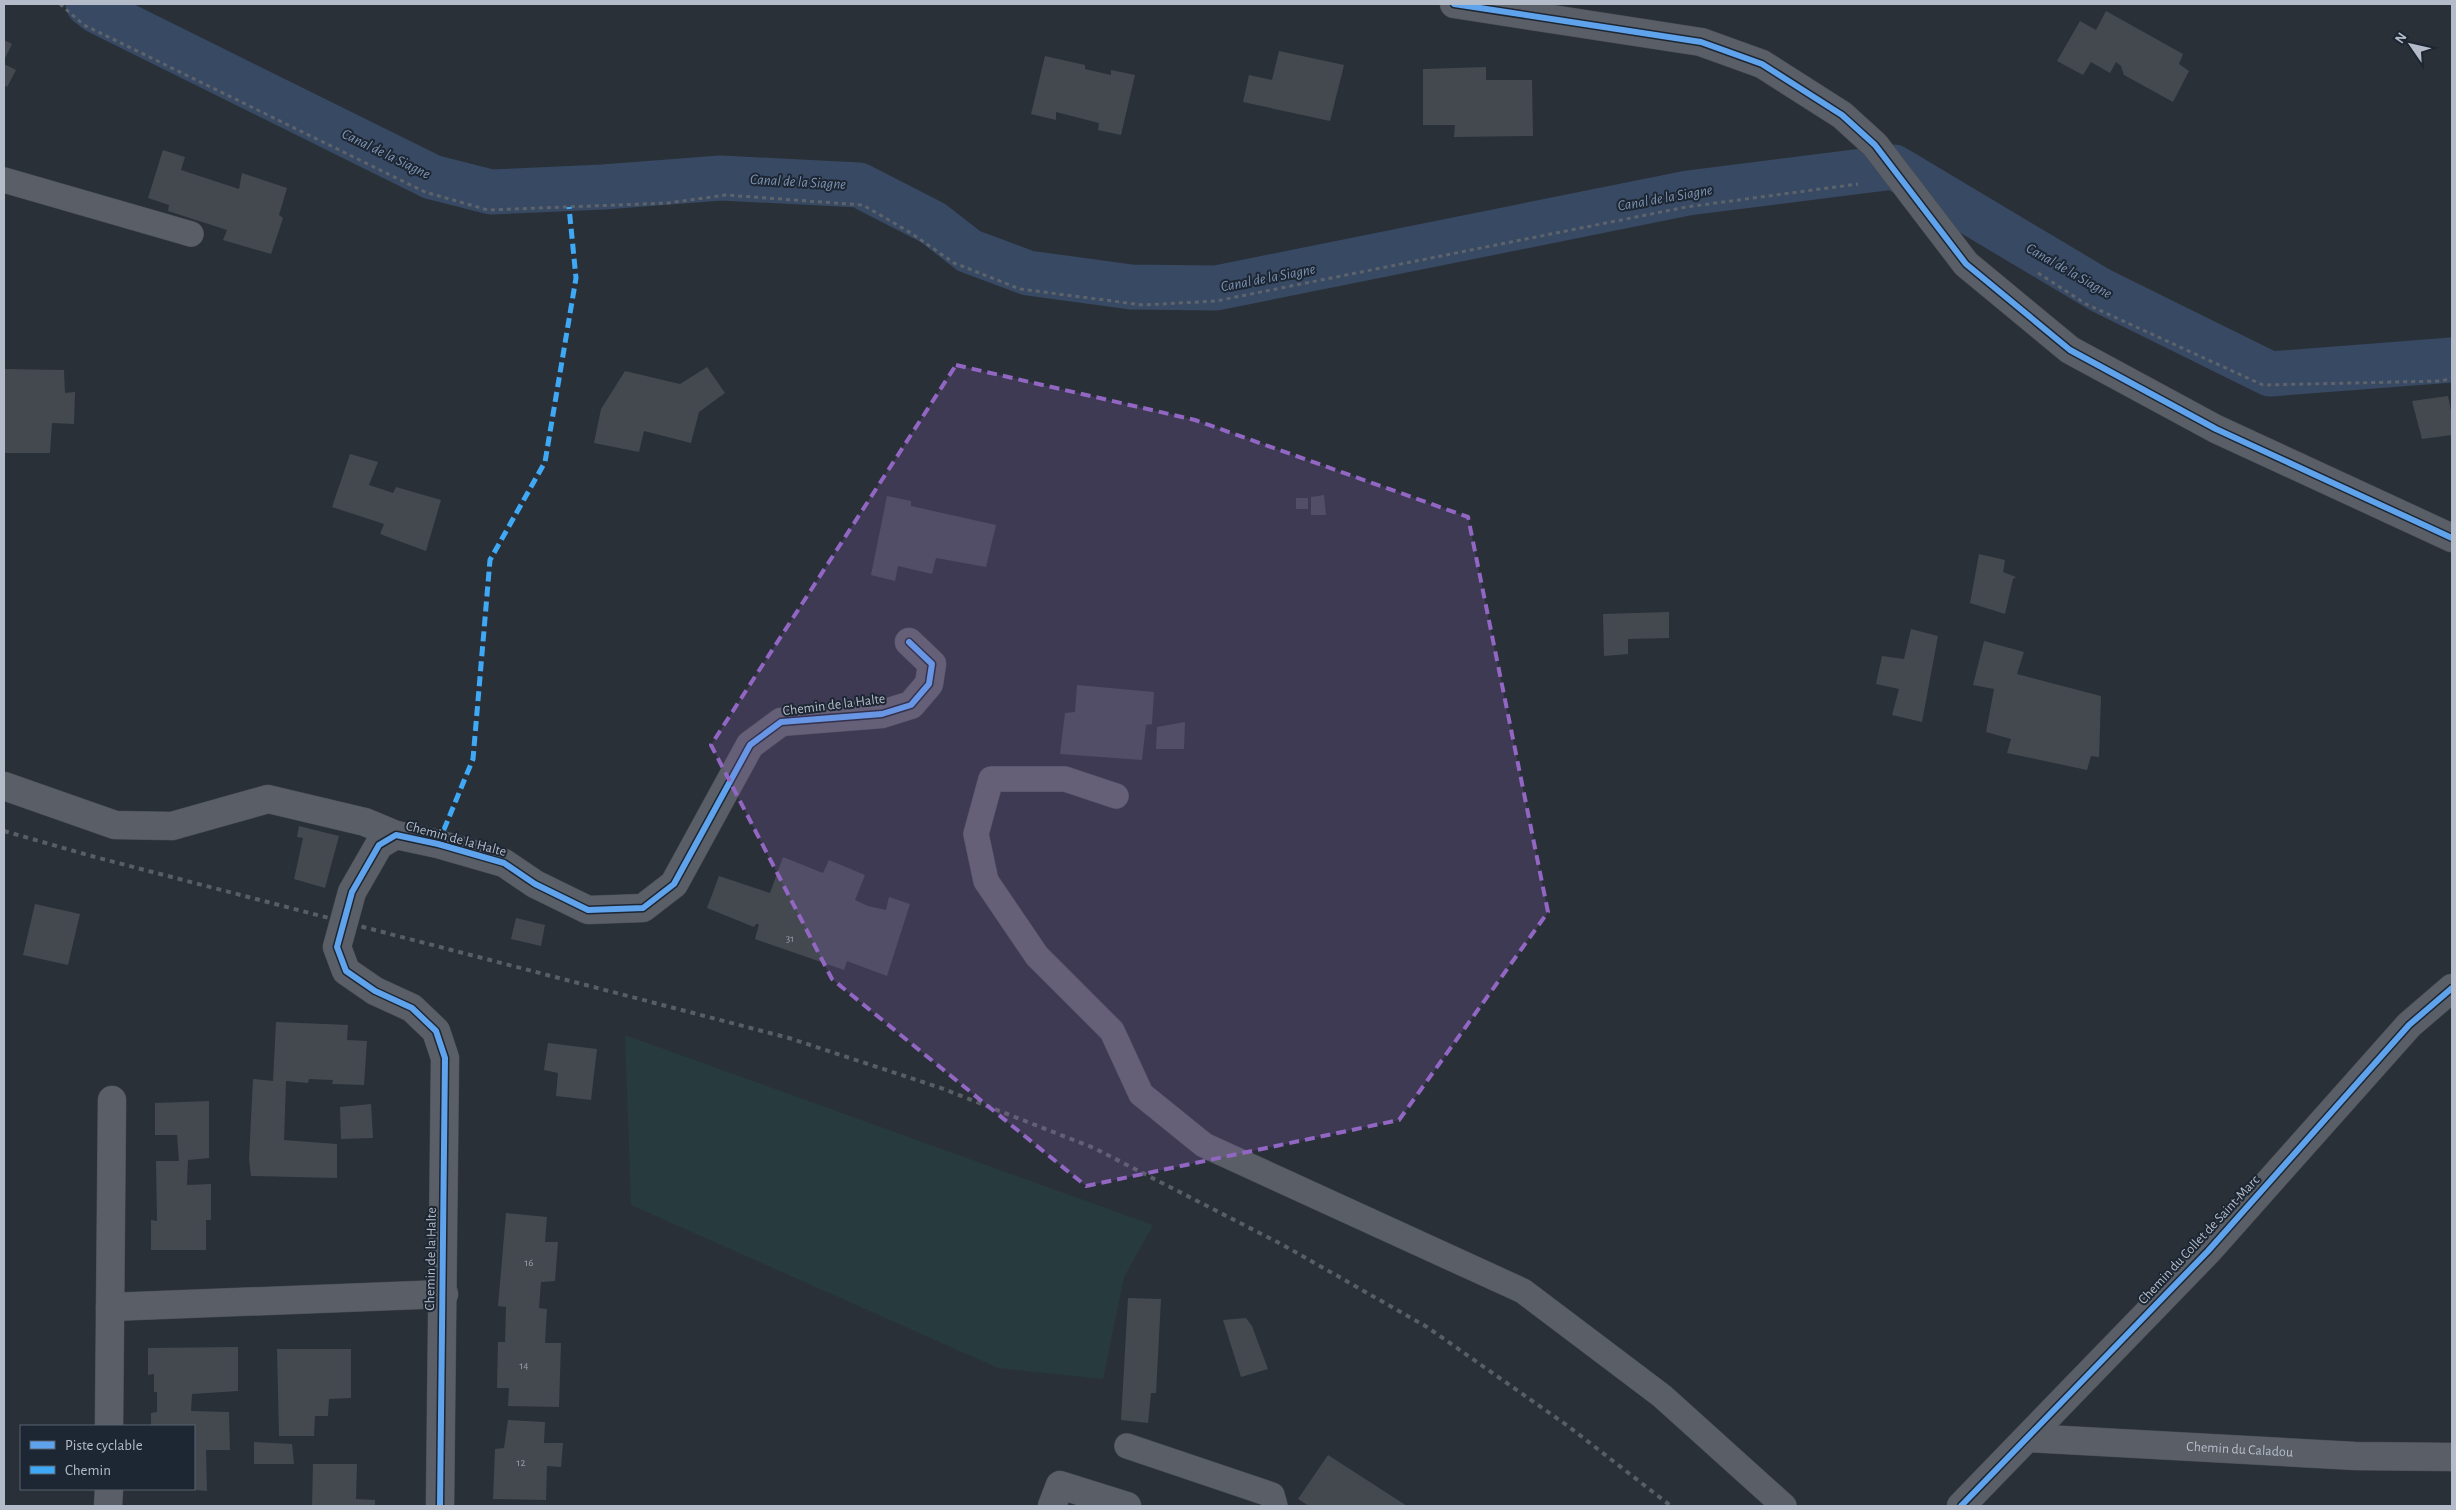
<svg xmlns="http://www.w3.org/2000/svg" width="2456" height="1510" font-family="'Alegreya Sans',sans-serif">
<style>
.green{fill:#273a3e}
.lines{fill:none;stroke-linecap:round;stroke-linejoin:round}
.canal{stroke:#384963;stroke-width:45}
.building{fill:#444950}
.service-casing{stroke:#484c53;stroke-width:26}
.minor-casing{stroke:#484c53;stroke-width:29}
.tertiary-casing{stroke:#484c53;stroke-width:29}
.path{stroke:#5d636a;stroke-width:3;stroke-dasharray:4 4;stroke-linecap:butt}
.service{stroke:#5a5e66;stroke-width:25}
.minor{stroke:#5a5e66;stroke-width:28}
.tertiary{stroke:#5a5e66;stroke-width:28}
.rail{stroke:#595d64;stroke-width:4;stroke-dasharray:5 5;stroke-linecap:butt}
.quiet{stroke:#3fa9f5;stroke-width:5;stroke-dasharray:10 5;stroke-linecap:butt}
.cycleway-casing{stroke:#1d2633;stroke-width:9}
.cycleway{stroke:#60a3ed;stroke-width:6}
.marked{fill:#9266c3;fill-opacity:0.2;stroke:#9266c3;stroke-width:4;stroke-dasharray:10 6;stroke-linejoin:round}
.labels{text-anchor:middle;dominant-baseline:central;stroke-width:4;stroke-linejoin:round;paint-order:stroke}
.number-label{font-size:11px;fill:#989fab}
.street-label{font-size:14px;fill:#b4bcc9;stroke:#1d2633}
.water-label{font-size:15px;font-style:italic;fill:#7c92b1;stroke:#1d2633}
</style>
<rect width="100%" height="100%" fill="#2a3038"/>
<!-- green -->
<path class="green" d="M 625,1035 L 1153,1225 L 1124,1277 L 1103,1379 L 998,1368 L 631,1205 Z"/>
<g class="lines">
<!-- canal -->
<path class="canal" d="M 88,4 L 97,11 L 432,177 L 491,192 L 603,187 L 721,178 L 859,185 L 933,223 L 969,251 L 1028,273 L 1131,287 L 1216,288 L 1688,193 L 1894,167 L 2100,290 L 2270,374 L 2452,360"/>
</g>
<!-- building -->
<path class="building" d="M 2106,11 L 2183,54 L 2179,64 L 2189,71 L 2173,102 L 2124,75 L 2121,66 L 2116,62 L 2110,73 L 2091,62 L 2083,75 L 2057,61 L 2080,21 L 2096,30 Z
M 4,40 L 12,44 L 4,60 Z
M 1279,51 L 1344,65 L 1330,121 L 1243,102 L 1249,75 L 1272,80 Z
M 1045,56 L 1085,65 L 1085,69 L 1111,75 L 1111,70 L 1135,75 L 1121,135 L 1098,130 L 1099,123 L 1056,112 L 1056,120 L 1031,114 Z
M 4,64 L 16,70 L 7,87 L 4,85 Z
M 1486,67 L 1486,80 L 1532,80 L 1533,136 L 1454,137 L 1455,125 L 1423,125 L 1423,69 Z
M 163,150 L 185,157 L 181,170 L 239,189 L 242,173 L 287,188 L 279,215 L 283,218 L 271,254 L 223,240 L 227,230 L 168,211 L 169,205 L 148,198 Z
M 707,367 L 725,393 L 699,412 L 691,443 L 644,431 L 639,452 L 594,443 L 601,409 L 625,371 L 680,384 Z
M 4,369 L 64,370 L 65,393 L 75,392 L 74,424 L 52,423 L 50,453 L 4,453 Z
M 2448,396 L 2452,416 L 2452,435 L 2422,439 L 2412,401 Z
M 350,454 L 378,462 L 369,485 L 393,493 L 396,487 L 441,500 L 426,551 L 380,534 L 384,524 L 332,507 Z
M 1324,495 L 1326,515 L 1311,515 L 1311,497 Z
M 887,496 L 911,501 L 911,506 L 996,525 L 986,567 L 936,558 L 932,574 L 898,566 L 895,581 L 871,575 Z
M 1296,498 L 1308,498 L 1308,509 L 1296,509 Z
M 1979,554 L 2005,560 L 2003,572 L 2016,577 L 2013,579 L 2005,614 L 1970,603 Z
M 1669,612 L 1669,638 L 1628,639 L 1628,654 L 1604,656 L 1603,614 Z
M 1911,629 L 1938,636 L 1922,722 L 1892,715 L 1899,689 L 1876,684 L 1882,656 L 1904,659 Z
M 1984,641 L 2024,652 L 2017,674 L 2101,696 L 2099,757 L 2091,756 L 2087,770 L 2007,753 L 2011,739 L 1986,732 L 1994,689 L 1973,685 Z
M 1077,685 L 1154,692 L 1152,724 L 1146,725 L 1142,760 L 1060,754 L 1065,713 L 1075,712 Z
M 1185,722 L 1184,749 L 1156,749 L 1157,727 Z
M 299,826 L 339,836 L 325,888 L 294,879 L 303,838 L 297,837 Z
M 783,857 L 823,873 L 829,860 L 865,875 L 855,900 L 868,906 L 886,910 L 889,897 L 910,904 L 887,976 L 847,961 L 844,970 L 755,939 L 759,924 L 756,924 L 754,927 L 707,908 L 719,876 L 770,893 Z
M 35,904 L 80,914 L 68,965 L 23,955 Z
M 516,918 L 545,925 L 541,946 L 511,939 Z
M 276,1022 L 348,1025 L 347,1040 L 367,1041 L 364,1085 L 332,1084 L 333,1080 L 309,1079 L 308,1083 L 286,1081 L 284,1140 L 337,1144 L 337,1178 L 251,1176 L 249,1159 L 253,1079 L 273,1081 Z
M 548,1043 L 597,1049 L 591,1100 L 556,1096 L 558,1073 L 544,1070 Z
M 209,1101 L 209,1158 L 188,1160 L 187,1185 L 211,1184 L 211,1220 L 206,1220 L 206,1250 L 151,1250 L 151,1220 L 157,1221 L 156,1161 L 179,1161 L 177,1135 L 155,1135 L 155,1103 Z
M 371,1104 L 373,1138 L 341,1139 L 340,1107 Z
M 506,1213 L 547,1217 L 545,1242 L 558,1242 L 555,1281 L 541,1282 L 539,1308 L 547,1309 L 545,1343 L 561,1343 L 559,1407 L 508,1406 L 509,1388 L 497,1388 L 498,1342 L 505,1342 L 506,1307 L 498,1306 Z
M 1128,1298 L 1161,1299 L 1156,1393 L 1151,1393 L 1148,1423 L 1121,1420 Z
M 1246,1318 L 1252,1326 L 1268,1369 L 1241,1377 L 1223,1320 Z
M 238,1347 L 238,1391 L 192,1394 L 191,1411 L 229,1412 L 230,1450 L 206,1450 L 207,1491 L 194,1490 L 194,1426 L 151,1426 L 151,1413 L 157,1412 L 157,1392 L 154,1392 L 154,1374 L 148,1375 L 148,1348 Z
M 277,1349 L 351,1349 L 351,1398 L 329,1399 L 328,1416 L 315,1416 L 314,1436 L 279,1436 Z
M 508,1420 L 545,1422 L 544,1443 L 563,1443 L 561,1467 L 547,1466 L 546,1500 L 493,1499 L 495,1449 L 504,1448 Z
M 254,1442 L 292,1444 L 294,1464 L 254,1464 Z
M 1328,1455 L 1407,1506 L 1309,1506 L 1298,1499 Z
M 313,1464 L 357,1464 L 356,1499 L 375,1500 L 375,1506 L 312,1506 Z"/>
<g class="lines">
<!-- service casing -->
<g class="service-casing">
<path id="service" d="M 4,180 L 191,234
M 1116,796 L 1065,779 L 991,779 L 976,834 L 986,881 L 1037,956 L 1112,1031 L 1141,1094 L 1204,1145 L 1523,1291 L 1662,1396 L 1784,1506
M 1127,1446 L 1272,1495 L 1275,1506"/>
</g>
<!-- minor casing -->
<g class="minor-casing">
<g id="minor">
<path d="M 4,786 L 115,825 L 172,826 L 268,799 L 365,822 L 396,835"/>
<path d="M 110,1307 L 444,1294"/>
<path d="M 109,1426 L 112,1100"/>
<path id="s1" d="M 2028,1438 L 2355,1456 L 2452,1457"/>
<path d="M 108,1506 L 109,1489"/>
<path d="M 440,1506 L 445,1058 L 436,1031 L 412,1008 L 375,991 L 346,971 L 337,947 L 352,892 L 379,845 L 396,835 L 438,844 L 504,863 L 535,884 L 588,910 L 643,908 L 674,884 L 750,745 L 781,722 L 882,714 L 911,705 L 929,684 L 932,664 L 909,642"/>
<path d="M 1052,1506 L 1060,1485 L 1127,1506"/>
</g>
</g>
<!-- tertiary casing -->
<g class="tertiary-casing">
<path id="tertiary" d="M 1454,4 L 1701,42 L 1762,64 L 1842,115 L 1875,145 L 1966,264 L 2070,350 L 2216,429 L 2452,538
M 1961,1506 L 2208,1251 L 2409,1025 L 2452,988"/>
</g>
<!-- path -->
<path class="path" d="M 60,4 L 84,25 L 425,192 L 488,210 L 668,203 L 726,195 L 863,205 L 911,233 L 954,263 L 1020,289 L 1143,305 L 1216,301 L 1686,207 L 1858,184
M 2038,273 L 2086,304 L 2263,385 L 2441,381 L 2452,378"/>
<!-- service -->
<use href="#service" class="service"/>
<!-- minor -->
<use href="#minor" class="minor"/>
<!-- tertiary -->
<use href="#tertiary" class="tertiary"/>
<!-- rail -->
<path class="rail" d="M 4,831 L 95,857 L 789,1038 L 941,1088 L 1094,1148 L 1283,1245 L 1427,1327 L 1568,1426 L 1671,1506"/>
<!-- quiet -->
<path class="quiet" d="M 438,844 L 473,759 L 490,560 L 545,462 L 576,278 L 569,207"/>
<!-- cycleway casing -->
<g class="cycleway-casing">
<path id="cycleway" d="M 1454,4 L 1701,42 L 1762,64 L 1842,115 L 1875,145 L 1966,264 L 2070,350 L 2216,429 L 2452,538
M 440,1506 L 445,1058 L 436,1031 L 412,1008 L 375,991 L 346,971 L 337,947 L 352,892 L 379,845 L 396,835 L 438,844 L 504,863 L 535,884 L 588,910 L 643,908 L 674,884 L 750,745 L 781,722 L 882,714 L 911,705 L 929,684 L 932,664 L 909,642
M 1961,1506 L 2208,1251 L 2409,1025 L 2452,988"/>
</g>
<!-- cycleway -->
<use href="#cycleway" class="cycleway"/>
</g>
<!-- marked area -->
<path class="marked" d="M 956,365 L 1195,420 L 1468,517 L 1548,912 L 1399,1120 L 1086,1186 L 832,979 L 711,745 Z"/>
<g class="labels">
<!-- number labels -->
<g class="number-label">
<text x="790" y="938">31</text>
<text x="529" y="1262">16</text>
<text x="524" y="1365">14</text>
<text x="521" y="1462">12</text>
</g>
<!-- street labels -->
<g class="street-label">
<text transform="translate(834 705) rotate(-7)">Chemin de la Halte</text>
<text transform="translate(456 839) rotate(15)">Chemin de la Halte</text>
<text transform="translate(2199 1240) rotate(-47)">Chemin du Collet de Saint-Marc</text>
<text transform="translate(431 1259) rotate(-89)">Chemin de la Halte</text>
<text stroke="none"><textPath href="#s1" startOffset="212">Chemin du Caladou</textPath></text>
</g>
<!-- water labels -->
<g class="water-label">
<text transform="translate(386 154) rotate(26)">Canal de la Siagne</text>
<text transform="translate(798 182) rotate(3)">Canal de la Siagne</text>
<text transform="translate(1665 198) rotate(-10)">Canal de la Siagne</text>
<text transform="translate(2069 271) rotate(30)">Canal de la Siagne</text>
<text transform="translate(1268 278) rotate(-11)">Canal de la Siagne</text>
</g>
</g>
<!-- border -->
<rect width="2456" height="1510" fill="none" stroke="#b4bcc9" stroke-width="10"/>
<!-- legend -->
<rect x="20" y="1425" width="175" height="65" fill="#1d2633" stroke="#59626f"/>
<rect x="30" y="1441" width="25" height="8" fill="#60a3ed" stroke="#59626f"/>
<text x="65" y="1450" font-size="15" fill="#b4bcc9">Piste cyclable</text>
<rect x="30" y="1466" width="25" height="8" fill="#3fa9f5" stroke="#59626f"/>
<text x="65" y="1475" font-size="15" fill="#b4bcc9">Chemin</text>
<!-- north arrow -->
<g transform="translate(2411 45) rotate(304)" stroke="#1d2633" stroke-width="4" paint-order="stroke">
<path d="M0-4L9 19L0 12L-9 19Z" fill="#b4bcc9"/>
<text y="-8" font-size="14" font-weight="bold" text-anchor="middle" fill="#b4bcc9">N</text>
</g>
</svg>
